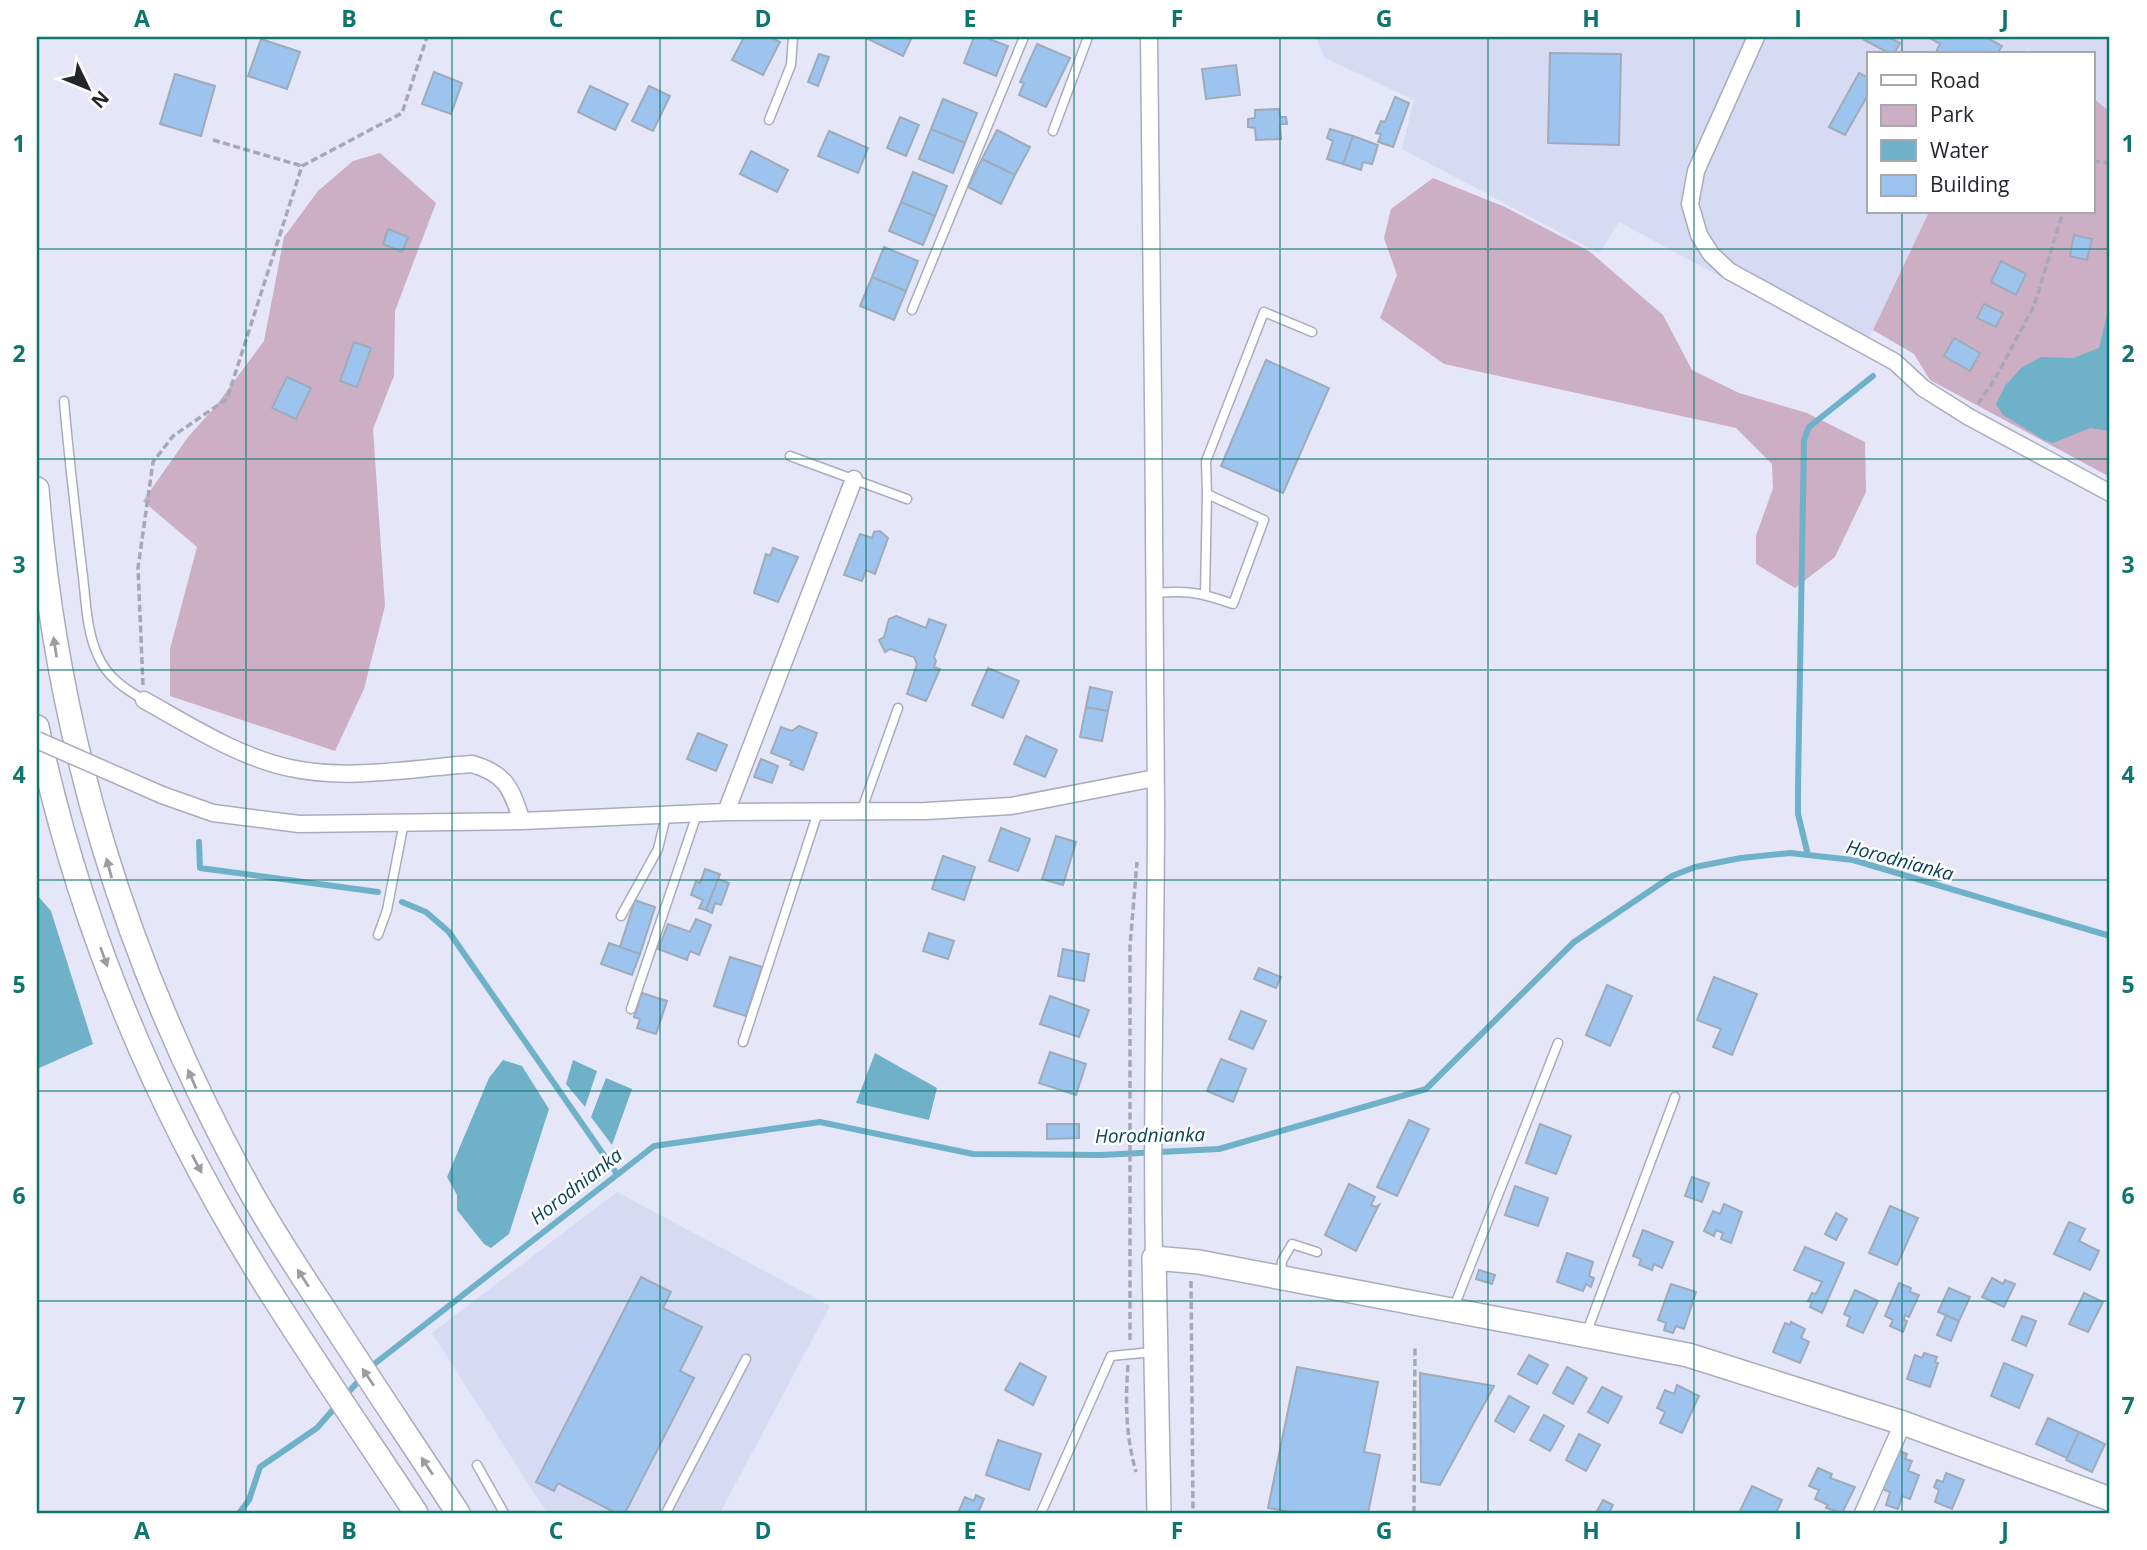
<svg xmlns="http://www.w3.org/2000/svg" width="2147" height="1550" font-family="'Open Sans',sans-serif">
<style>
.built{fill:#d6daf2}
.green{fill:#ccaec5}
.water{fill:#6fb1c9}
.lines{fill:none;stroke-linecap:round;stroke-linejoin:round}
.stream{stroke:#6fb1c9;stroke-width:6}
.building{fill:#9cc4ef;stroke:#9fabb8;stroke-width:2}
.lane-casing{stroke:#aaacbd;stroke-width:11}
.street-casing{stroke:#aaacbd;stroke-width:19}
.secondary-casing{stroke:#aaacbd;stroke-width:26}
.path{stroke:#a6a8b6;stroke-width:3.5;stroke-dasharray:7 3.5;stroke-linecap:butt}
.lane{stroke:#fff;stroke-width:8}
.street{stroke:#fff;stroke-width:16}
.secondary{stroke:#fff;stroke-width:23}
.street-bridge-casing{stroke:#aaacbd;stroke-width:19;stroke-linecap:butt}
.street-bridge{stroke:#fff;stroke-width:16}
.oneway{fill:#9d9da0}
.grid{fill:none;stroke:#0f766e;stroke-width:2;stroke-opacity:0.55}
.labels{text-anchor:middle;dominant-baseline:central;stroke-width:5;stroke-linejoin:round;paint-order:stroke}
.water-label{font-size:19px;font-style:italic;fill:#094455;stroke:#fff}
.neatline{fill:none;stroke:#0f766e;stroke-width:2.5}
.grid-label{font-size:23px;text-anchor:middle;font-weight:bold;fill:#0f766e}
</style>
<rect width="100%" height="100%" fill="#e5e7f8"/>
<!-- built -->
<path class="built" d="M 1316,37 L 2110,37 L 2110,112 L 2093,98 L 2093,54 L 2034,54 L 2027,49 L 2022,54 L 1869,54 L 1869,212 L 1929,212 L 1862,353 L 1619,222 L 1599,253 L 1402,149 L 1414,100 L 1325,58 Z
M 617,1192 L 830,1306 L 720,1513 L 547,1513 L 432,1333 Z"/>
<!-- green -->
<path class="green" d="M 2093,98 L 2110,112 L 2110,477 L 1930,380 L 1914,354 L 1873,330 L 1929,212 L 2093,212 Z
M 380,153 L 436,203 L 395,311 L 394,376 L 373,429 L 385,606 L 364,689 L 335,751 L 170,696 L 170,649 L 197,547 L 143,501 L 188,437 L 215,407 L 264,341 L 284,237 L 318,191 L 353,161 Z
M 1433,178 L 1505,207 L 1589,251 L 1663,315 L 1692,370 L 1739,393 L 1807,413 L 1865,442 L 1866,492 L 1835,557 L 1795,588 L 1756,564 L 1756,536 L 1773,488 L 1772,464 L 1736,428 L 1444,364 L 1380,318 L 1397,275 L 1384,238 L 1391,209 Z"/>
<!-- water -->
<path class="water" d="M 2110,313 L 2110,431 L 2090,428 L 2053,443 L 2044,440 L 2003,415 L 1996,404 L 2005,386 L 2021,368 L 2041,357 L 2073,358 L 2099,348 L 2107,315 Z
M 37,895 L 51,911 L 93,1044 L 37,1069 Z
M 875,1053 L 937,1088 L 929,1120 L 856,1103 Z
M 503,1060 L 522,1066 L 549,1109 L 509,1234 L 491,1248 L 484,1244 L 457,1210 L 457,1195 L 447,1177 L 489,1078 Z
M 573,1060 L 597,1071 L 585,1107 L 566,1084 Z
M 606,1078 L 632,1089 L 612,1145 L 591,1117 Z"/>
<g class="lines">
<!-- stream -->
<path class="stream" d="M 199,842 L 200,868 L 378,892
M 1808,855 L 1798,814 L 1798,788 L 1804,440 L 1809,427 L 1873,376
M 402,902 L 426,912 L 449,932 L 617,1174
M 345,1396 L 373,1365 L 654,1146 L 820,1122 L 973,1154 L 1101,1155 L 1219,1149 L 1426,1089 L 1574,942 L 1672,876 L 1695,867 L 1741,858 L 1790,853 L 1853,860 L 2110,936
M 239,1513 L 249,1500 L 260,1467 L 317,1428 L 338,1404"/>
</g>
<!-- building -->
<path class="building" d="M 744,37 L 770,37 L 780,42 L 763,75 L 732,60 Z
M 864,37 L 912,37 L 903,56 Z
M 974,37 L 984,37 L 1008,46 L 996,76 L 964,63 Z
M 1866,37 L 1888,37 L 1900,43 L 1894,54 L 1891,54 L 1864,40 Z
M 1928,37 L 1993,37 L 1991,40 L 2002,46 L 1997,54 L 1935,54 L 1940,44 Z
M 261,39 L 300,52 L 287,89 L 248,76 Z
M 1037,44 L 1070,58 L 1046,107 L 1019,95 L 1024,83 L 1020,82 Z
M 1550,53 L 1621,54 L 1619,145 L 1548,143 Z
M 819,54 L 829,57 L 818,86 L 808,82 Z
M 1236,65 L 1240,95 L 1206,99 L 1202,69 Z
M 434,72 L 462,83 L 451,114 L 422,104 Z
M 1859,73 L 1869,78 L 1869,93 L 1845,135 L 1829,127 Z
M 175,74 L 215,86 L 201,136 L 160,124 Z
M 590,86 L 628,104 L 615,130 L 578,112 Z
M 649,86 L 670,96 L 653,131 L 632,121 Z
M 1395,97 L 1409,103 L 1393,147 L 1378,142 L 1381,134 L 1376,133 L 1381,121 L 1385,122 Z
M 943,99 L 977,113 L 965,143 L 931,129 Z
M 1279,109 L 1280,117 L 1286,117 L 1287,124 L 1280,124 L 1281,139 L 1256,140 L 1255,128 L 1248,127 L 1248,119 L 1255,118 L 1255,110 Z
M 900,117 L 919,125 L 906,156 L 887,148 Z
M 931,129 L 965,143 L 953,173 L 919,159 Z
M 1330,129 L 1353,136 L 1343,164 L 1327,159 L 1333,141 L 1327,138 Z
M 997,130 L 1030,147 L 1015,175 L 982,159 Z
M 829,131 L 868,148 L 858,173 L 818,156 Z
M 1353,136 L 1378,145 L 1372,164 L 1363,162 L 1361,170 L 1343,164 Z
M 751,151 L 788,170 L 777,192 L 740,174 Z
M 982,159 L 1015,175 L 1001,204 L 968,187 Z
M 913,172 L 947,186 L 935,216 L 901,202 Z
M 901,202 L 935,216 L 923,245 L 889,231 Z
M 388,229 L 408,237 L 402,252 L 383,244 Z
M 2074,235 L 2092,239 L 2087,260 L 2070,256 Z
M 884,247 L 918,261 L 906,291 L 872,277 Z
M 2001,261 L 2026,274 L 2016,295 L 1991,282 Z
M 872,277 L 906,291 L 894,320 L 860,306 Z
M 1984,304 L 2003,313 L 1996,327 L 1977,318 Z
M 1954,338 L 1980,353 L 1970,371 L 1944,356 Z
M 354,342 L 371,348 L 357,387 L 340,381 Z
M 1266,360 L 1329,388 L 1283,493 L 1221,466 Z
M 287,377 L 311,388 L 296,419 L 272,408 Z
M 880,531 L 888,538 L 875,574 L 866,570 L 862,581 L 844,575 L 860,534 L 872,538 L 874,532 Z
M 773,548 L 798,557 L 778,602 L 754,593 L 766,554 L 770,556 Z
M 896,616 L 926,628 L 929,619 L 946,625 L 934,657 L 936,661 L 934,667 L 940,669 L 926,701 L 907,694 L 917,664 L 914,657 L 890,649 L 885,652 L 879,640 L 884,637 L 889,619 Z
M 988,668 L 1019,681 L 1003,718 L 972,705 Z
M 1090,687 L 1112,692 L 1108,711 L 1086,707 Z
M 1086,707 L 1108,711 L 1102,741 L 1080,737 Z
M 799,726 L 817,733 L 803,770 L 790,765 L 792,761 L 771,753 L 781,727 L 792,731 Z
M 698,733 L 727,745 L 716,771 L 687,759 Z
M 1026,736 L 1057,750 L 1045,777 L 1014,764 Z
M 761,759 L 778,766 L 772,783 L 754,777 Z
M 1001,828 L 1030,839 L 1018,871 L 989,861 Z
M 1056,836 L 1076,842 L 1063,885 L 1042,879 Z
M 943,856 L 975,867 L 964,900 L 932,889 Z
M 705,869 L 720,874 L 706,910 L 699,908 L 703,900 L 691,895 L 696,881 L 700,883 Z
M 718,879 L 729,883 L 721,905 L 715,903 L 712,913 L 706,910 Z
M 635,900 L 655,907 L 640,954 L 620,947 Z
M 696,919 L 711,925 L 699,955 L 690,951 L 687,960 L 658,949 L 668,924 L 690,932 Z
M 929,933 L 954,941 L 948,959 L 923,951 Z
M 609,943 L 640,954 L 632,975 L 601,964 Z
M 1063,949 L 1089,954 L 1084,981 L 1058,976 Z
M 730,957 L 762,967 L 746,1016 L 714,1006 Z
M 1259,968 L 1281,977 L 1276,988 L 1254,979 Z
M 1714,977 L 1757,994 L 1732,1055 L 1713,1047 L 1721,1029 L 1697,1020 Z
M 1607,985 L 1632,996 L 1610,1046 L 1586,1035 Z
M 642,993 L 667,1001 L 656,1034 L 637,1028 L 640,1019 L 634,1017 Z
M 1050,996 L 1089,1010 L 1079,1037 L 1040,1024 Z
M 1241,1011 L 1266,1021 L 1253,1049 L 1229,1039 Z
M 1050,1052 L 1086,1064 L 1076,1095 L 1039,1083 Z
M 1221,1059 L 1246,1069 L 1233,1102 L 1207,1091 Z
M 1409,1120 L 1429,1129 L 1397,1196 L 1377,1187 Z
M 1047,1124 L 1079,1124 L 1079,1138 L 1047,1139 Z
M 1540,1124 L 1571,1136 L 1556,1174 L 1526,1163 Z
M 1692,1177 L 1709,1183 L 1702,1202 L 1685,1196 Z
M 1349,1184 L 1375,1197 L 1371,1205 L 1376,1207 L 1379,1205 L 1356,1251 L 1325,1235 Z
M 1515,1186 L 1548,1198 L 1538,1226 L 1505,1215 Z
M 1724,1204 L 1742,1212 L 1731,1243 L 1721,1239 L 1723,1233 L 1716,1230 L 1714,1236 L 1704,1231 L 1713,1211 L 1720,1214 Z
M 1890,1206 L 1918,1218 L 1897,1265 L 1869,1253 Z
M 1836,1213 L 1847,1219 L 1836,1240 L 1825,1234 Z
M 2069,1222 L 2085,1229 L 2079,1241 L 2099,1251 L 2090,1270 L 2054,1254 Z
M 1643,1230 L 1673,1242 L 1662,1268 L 1654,1264 L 1652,1270 L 1639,1265 L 1641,1259 L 1633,1256 Z
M 1805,1247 L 1844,1263 L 1822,1313 L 1810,1307 L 1812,1302 L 1808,1301 L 1812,1293 L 1816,1294 L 1822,1282 L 1794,1270 Z
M 1567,1253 L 1593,1262 L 1589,1276 L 1594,1278 L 1591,1287 L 1586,1284 L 1583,1291 L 1557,1282 Z
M 1479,1270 L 1495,1275 L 1492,1284 L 1476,1279 Z
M 641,1277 L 671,1292 L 663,1308 L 702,1327 L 680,1371 L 694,1378 L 625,1513 L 616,1513 L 558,1483 L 554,1491 L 536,1482 Z
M 1992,1278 L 2003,1284 L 2005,1280 L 2015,1284 L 2004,1307 L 1982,1297 Z
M 1899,1283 L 1911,1288 L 1910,1292 L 1919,1295 L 1909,1317 L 1905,1315 L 1904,1320 L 1907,1321 L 1903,1332 L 1890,1326 L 1893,1320 L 1885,1316 Z
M 1671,1284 L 1696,1292 L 1684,1329 L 1676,1326 L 1673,1333 L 1664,1330 L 1666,1323 L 1658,1320 Z
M 1949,1288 L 1970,1297 L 1959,1321 L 1938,1312 Z
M 1855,1290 L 1878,1301 L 1863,1333 L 1847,1326 L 1850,1317 L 1844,1314 Z
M 2084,1293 L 2103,1302 L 2088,1332 L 2069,1324 Z
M 1946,1315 L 1959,1321 L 1951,1341 L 1937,1335 Z
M 2022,1316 L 2036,1321 L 2026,1346 L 2012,1340 Z
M 1791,1322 L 1805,1329 L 1801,1338 L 1809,1342 L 1800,1363 L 1773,1352 L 1785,1323 L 1790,1325 Z
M 1924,1353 L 1937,1357 L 1935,1362 L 1938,1363 L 1930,1387 L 1907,1379 L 1915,1355 L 1922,1358 Z
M 1529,1355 L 1548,1365 L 1537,1384 L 1518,1374 Z
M 1020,1363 L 1046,1377 L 1033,1405 L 1005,1390 Z
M 2004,1363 L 2033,1375 L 2019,1408 L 1991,1396 Z
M 1297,1367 L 1378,1382 L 1364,1452 L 1380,1455 L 1368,1513 L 1298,1513 L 1268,1508 Z
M 1567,1367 L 1587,1378 L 1573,1404 L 1553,1393 Z
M 1420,1373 L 1494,1386 L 1440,1485 L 1421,1482 Z
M 1677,1385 L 1699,1396 L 1682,1433 L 1660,1423 L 1665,1412 L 1657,1408 L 1665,1390 L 1674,1394 Z
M 1602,1387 L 1622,1397 L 1608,1423 L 1588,1412 Z
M 1509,1396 L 1529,1407 L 1514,1432 L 1495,1421 Z
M 1544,1415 L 1564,1426 L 1550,1451 L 1530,1440 Z
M 2048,1418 L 2079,1432 L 2067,1458 L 2036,1444 Z
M 2079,1432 L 2105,1444 L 2092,1472 L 2066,1460 Z
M 1579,1434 L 1600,1445 L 1586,1471 L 1566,1460 Z
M 998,1440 L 1041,1454 L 1029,1490 L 986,1475 Z
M 1897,1450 L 1907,1454 L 1905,1459 L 1912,1461 L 1908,1471 L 1919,1475 L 1910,1499 L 1902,1496 L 1898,1509 L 1886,1505 L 1890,1492 L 1882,1489 Z
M 1818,1468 L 1832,1474 L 1830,1478 L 1855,1487 L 1842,1513 L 1826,1508 L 1828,1505 L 1815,1499 L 1819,1490 L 1809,1486 Z
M 1946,1473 L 1964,1480 L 1952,1509 L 1935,1502 L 1939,1490 L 1934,1487 L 1937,1480 L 1943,1482 Z
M 1752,1486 L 1782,1500 L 1776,1513 L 1739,1513 Z
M 976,1495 L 984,1499 L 978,1513 L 958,1513 L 965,1497 L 974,1501 Z
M 1603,1500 L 1613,1505 L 1609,1513 L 1596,1513 Z"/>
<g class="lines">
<!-- lane casing -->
<g class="lane-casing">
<path id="lane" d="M 769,120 L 791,65 L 793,37
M 1053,131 L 1088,37
M 912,310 L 1024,37
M 64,401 C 69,460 76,518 83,577 C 86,603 87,633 98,656 C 107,677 125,689 144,700
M 790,456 L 907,499
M 1155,593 C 1188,590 1202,593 1233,604 L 1264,520 L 1207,494 L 1206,461 L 1264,312 L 1312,332
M 1205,594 L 1207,494
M 861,812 L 898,708
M 621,916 L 658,849 L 666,816
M 378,935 L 387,910 L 404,822
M 631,1009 L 697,814
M 743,1042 L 818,812
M 1281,1275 L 1282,1261 L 1292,1244 L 1317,1252
M 1454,1307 L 1558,1043
M 1586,1334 L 1675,1097
M 477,1465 L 504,1513
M 666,1513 L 746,1359
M 1041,1513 L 1111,1356 L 1153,1352"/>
</g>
<!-- street casing -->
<g class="street-casing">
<path id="street" d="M 1149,37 C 1152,295 1155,552 1156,810 C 1156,959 1151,1109 1154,1258
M 1756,37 L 1696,171 L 1690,204 L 1699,235 L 1711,254 L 1729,271 L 1895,362 L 1923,388 L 1969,417 L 2110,493
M 144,700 C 189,725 238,757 290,768 C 349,781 413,768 472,764 C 507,774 511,789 522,821 L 726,812 L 926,811 L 1011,806 L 1155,778
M 162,795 L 213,813 L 299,824 L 522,821
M 726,812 L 854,479
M 1863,1513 L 1903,1423"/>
</g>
<!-- secondary casing -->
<g class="secondary-casing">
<path id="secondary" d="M 37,489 C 56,735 125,960 242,1176 C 266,1221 294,1264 322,1306 C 367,1376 413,1444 458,1513
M 37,727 C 78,921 155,1106 259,1274 C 309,1355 364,1434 416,1513
M 1159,1513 L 1154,1258 L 1199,1262 L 1688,1355 L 1903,1423 L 2110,1499"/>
</g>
<!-- path -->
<path class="path" d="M 213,140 L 302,166
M 2093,161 L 2110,163
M 1978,404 L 1996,377 L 2034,306 L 2063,212
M 143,685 L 138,568 L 153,462 L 173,436 L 227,399 L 302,166 L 402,113 L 427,37
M 1191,1281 L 1193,1513
M 1130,1340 L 1130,946 L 1137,862
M 1128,1365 C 1125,1402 1126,1437 1136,1472
M 1414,1513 L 1415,1345"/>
<!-- lane -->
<use href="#lane" class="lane"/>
<!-- street -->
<use href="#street" class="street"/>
<!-- secondary -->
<use href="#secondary" class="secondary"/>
<!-- street-bridge casing -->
<g class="street-bridge-casing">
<path id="street-bridge" d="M 37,740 L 162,795"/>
</g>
<!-- street-bridge -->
<use href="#street-bridge" class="street-bridge"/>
</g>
<!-- one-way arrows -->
<defs><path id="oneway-solid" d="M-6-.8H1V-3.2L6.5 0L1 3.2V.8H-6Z" transform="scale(1.75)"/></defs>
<g class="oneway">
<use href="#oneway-solid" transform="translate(55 647) rotate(-99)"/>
<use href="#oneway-solid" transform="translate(109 868) rotate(-105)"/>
<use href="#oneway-solid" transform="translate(104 957) rotate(70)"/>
<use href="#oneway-solid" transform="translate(192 1079) rotate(-114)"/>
<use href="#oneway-solid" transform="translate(197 1164) rotate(62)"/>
<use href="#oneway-solid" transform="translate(303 1278) rotate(-123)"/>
<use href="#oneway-solid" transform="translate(368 1377) rotate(-124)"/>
<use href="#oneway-solid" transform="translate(427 1466) rotate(-124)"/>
</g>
<!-- grid -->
<path class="grid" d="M 246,37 L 246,1513M 452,37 L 452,1513M 660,37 L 660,1513M 866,37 L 866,1513M 1074,37 L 1074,1513M 1280,37 L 1280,1513M 1488,37 L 1488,1513M 1694,37 L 1694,1513M 1902,37 L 1902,54M 1902,212 L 1902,1513M 37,249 L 2110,249M 37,459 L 2110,459M 37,670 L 2110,670M 37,880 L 2110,880M 37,1091 L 2110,1091M 37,1301 L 2110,1301"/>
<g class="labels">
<!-- water labels -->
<g class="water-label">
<text transform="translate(1900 860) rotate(15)">Horodnianka</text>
<text transform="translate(1150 1135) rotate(-1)">Horodnianka</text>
<text transform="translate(576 1186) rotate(-38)">Horodnianka</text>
</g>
</g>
<!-- border -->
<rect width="2147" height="1550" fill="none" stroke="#ffffff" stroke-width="77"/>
<!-- legend -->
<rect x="1867" y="52" width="228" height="161" fill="#ffffff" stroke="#a8a8ab" stroke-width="2"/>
<rect x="1881" y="75" width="35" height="10" fill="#ffffff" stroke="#a8a8ab" stroke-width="2"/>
<text x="1930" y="88" font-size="21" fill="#25262d">Road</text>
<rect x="1881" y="105" width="35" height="21" fill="#ccaec5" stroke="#a8a8ab" stroke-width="2"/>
<text x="1930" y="122" font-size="21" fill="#25262d">Park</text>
<rect x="1881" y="140" width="35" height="21" fill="#6fb1c9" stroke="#a8a8ab" stroke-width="2"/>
<text x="1930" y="158" font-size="21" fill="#25262d">Water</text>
<rect x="1881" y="175" width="35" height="21" fill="#9cc4ef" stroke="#a8a8ab" stroke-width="2"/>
<text x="1930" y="192" font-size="21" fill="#25262d">Building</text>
<!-- north arrow -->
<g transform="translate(88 88) rotate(133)" stroke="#ffffff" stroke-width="5" paint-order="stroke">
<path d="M0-5L12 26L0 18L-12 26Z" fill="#25262d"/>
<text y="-10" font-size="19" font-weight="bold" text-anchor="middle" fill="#25262d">N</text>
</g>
<rect x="38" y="38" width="2070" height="1474" class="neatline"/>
<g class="grid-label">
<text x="142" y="27">A</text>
<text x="349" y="27">B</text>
<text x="556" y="27">C</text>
<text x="763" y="27">D</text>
<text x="970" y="27">E</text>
<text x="1177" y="27">F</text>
<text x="1384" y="27">G</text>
<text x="1591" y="27">H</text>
<text x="1798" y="27">I</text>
<text x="2005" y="27">J</text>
<text x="19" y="152">1</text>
<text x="2128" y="152">1</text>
<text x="19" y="362">2</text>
<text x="2128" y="362">2</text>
<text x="19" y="573">3</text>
<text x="2128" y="573">3</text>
<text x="19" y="783">4</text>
<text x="2128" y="783">4</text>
<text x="19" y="993">5</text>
<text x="2128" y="993">5</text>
<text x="19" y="1204">6</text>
<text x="2128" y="1204">6</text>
<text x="19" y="1414">7</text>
<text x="2128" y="1414">7</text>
<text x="142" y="1539">A</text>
<text x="349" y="1539">B</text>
<text x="556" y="1539">C</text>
<text x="763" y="1539">D</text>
<text x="970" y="1539">E</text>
<text x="1177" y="1539">F</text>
<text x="1384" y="1539">G</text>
<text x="1591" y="1539">H</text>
<text x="1798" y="1539">I</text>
<text x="2005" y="1539">J</text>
</g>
</svg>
